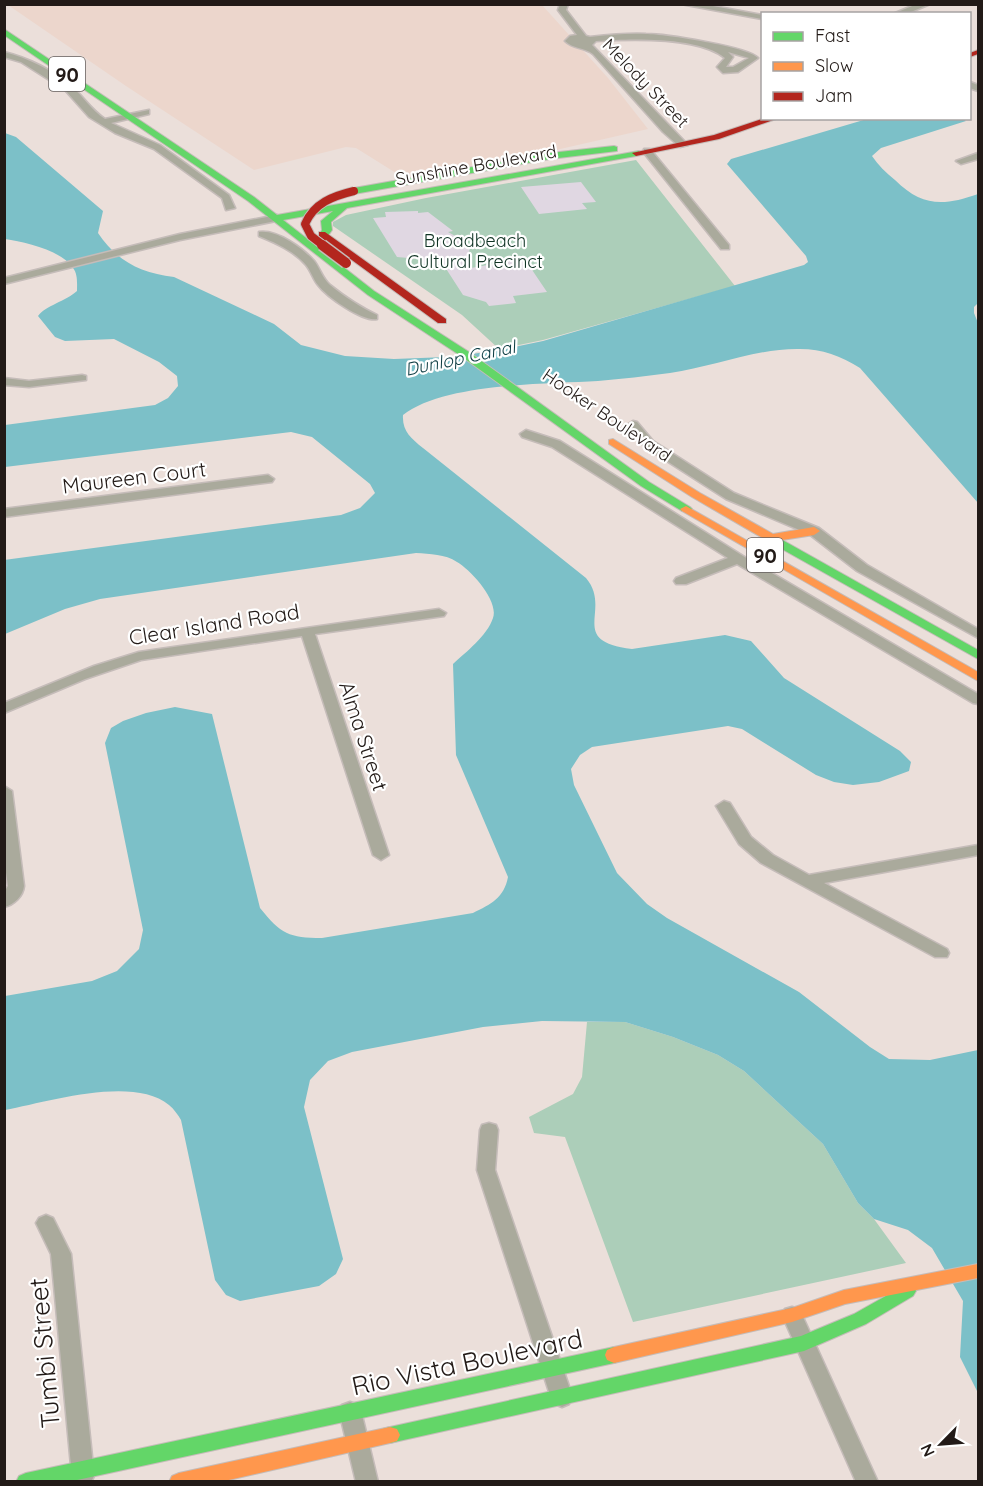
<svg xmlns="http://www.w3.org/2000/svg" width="983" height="1486" font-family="Quicksand,sans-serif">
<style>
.built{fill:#ecd6cc}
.green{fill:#acceb9}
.water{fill:#7cc0c8}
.building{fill:#e0d7e2}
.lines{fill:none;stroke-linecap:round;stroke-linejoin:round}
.street-casing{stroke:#c5bcb9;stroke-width:3}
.fast-casing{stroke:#c5bcb9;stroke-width:2}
.slow-casing{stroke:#c5bcb9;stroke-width:2}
.jam-casing{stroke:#c5bcb9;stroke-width:2}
.street{fill:#aaaa9c;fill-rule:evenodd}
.fast{fill:#63d668;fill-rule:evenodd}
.slow{fill:#ff974d;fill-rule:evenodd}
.jam{fill:#b3261e;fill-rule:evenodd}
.jam-bridge-far1-casing{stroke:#c5bcb9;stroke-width:10;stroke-linecap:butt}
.jam-bridge-casing{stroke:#c5bcb9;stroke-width:13;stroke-linecap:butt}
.jam-bridge-far1{stroke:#b3261e;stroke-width:8}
.jam-bridge{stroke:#b3261e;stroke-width:10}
.labels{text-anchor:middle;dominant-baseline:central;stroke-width:4.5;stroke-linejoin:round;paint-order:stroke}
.far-street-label{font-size:18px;fill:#221a17;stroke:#fff}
.far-park-label{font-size:18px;fill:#103324;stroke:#fff}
.far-water-label{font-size:18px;font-style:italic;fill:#0f3e44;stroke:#fff}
.shield{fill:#fff;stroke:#645f5d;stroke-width:1.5}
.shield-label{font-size:20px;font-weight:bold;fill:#221a17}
.street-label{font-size:21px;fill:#221a17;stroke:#fff}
.near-street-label{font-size:26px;fill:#221a17;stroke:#fff}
</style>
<rect width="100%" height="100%" fill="#ebdfda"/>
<!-- built -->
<path class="built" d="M 8,5 L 542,5 L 608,78 L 648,129 L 547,152 L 404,178 L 356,148 L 346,147 L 254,170 L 126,86 Z"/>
<!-- green -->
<path class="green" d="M 636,160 L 735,286 L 543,340 L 499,349 L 462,315 L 333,226 L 333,222 L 346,215 L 426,198 Z
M 587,1022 L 625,1022 L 673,1037 L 718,1055 L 744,1071 L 823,1144 L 858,1203 L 874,1219 L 906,1263 L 633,1322 L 565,1137 L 534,1133 L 529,1117 L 573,1094 L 582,1077 Z"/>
<!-- water -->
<path class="water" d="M 867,119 L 963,119 L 966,121 L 881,148 L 872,156 C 878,165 886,173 895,180 C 922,207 944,206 978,194 L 978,303 L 974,307 L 974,313 L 978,323 L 978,503 L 860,368 C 841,356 822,349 800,349 C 757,348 713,367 670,373 C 646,376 622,379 598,381 C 545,384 444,383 403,415 C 402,431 411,438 423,448 L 586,578 C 613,610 566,641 632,649 L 725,635 L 751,641 L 784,678 L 900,751 L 911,762 L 909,771 L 879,782 L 853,785 L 834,782 L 816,775 L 742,729 L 728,726 L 592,747 L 580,755 L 571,769 L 574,785 L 617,873 L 647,904 L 667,918 L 799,992 L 870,1047 L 889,1059 L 930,1060 L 978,1050 L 978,1393 L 960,1357 L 963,1301 L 932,1248 L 908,1230 L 874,1219 L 858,1203 L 823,1144 L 744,1071 L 718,1055 L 673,1037 L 625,1022 L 542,1021 L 483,1027 L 352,1052 L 328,1061 L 310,1080 L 304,1107 L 343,1259 L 336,1274 L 319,1286 L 240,1301 L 226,1295 L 215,1280 L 181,1120 C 178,1115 174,1109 169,1105 C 133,1075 47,1102 5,1110 L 5,996 L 92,981 L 117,971 L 139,949 L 143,930 L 105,743 L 111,728 L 123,721 L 146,713 L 175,707 L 212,714 L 260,908 C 281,934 289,938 322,938 L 473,913 C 491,904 504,898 508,877 L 456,755 L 453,664 C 466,652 487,636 493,618 C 499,601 471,570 457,562 C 445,554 430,554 416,553 L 100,599 L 65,609 L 5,634 L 4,560 L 341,515 L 360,508 L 375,493 L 370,484 L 312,437 L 291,432 L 5,467 L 5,425 L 155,405 L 168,398 L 178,386 L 177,376 L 159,362 L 114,339 L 65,341 L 55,337 L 38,316 C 45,306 66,301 77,291 C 77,284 78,274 73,268 C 61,250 25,242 5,239 L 5,133 L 16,137 L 103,211 L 98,233 C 117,261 140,273 174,277 L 274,324 L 301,345 L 345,356 L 394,359 L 447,357 L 495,351 L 543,341 L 804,265 L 808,262 L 806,256 L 727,164 L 731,159 Z"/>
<!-- building -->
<path class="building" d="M 581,182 L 596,202 L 582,203 L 587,209 L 539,214 L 521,187 Z
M 418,211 L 418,213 L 428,212 L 453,231 L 448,232 L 471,245 L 468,255 L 471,255 L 466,269 L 524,258 L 547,292 L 513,296 L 516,303 L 489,306 L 486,302 L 463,295 L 443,264 L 419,264 L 420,259 L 397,257 L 373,218 L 386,217 L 385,212 Z"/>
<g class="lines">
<!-- street casing -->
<g class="street-casing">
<path id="street" d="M 560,4 L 568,4 L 566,10 L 586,36 L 590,37 C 608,35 628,33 646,34 C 664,34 749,47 758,58 L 738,72 L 723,73 L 717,67 L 725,58 C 698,36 629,39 596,41 L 592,45 L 688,145 L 680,147 L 663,132 L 593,54 C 584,47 573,49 565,41 L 570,36 L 577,35 L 558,10 ZM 728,52 L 749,58 L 733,67 L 726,67 L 733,57 Z
M 681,4 L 702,4 L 762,15 L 762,19 Z
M 917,4 L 930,4 L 906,14 L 893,14 Z
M 4,52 C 28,58 52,70 71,86 C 83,96 91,110 105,119 L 149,110 L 149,114 L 111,123 L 160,145 L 229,195 L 235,208 L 226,210 L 222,198 L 154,149 L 115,133 L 89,117 L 65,90 L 21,62 L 4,57 Z
M 970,82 L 978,85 L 978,91 L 970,88 Z
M 644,149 L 650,149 L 729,245 L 729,249 L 721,249 L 644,153 Z
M 978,153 L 978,159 L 961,164 L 956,161 Z
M 277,215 L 282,218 L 281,220 L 180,240 L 4,284 L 4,278 L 180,234 Z
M 259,232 C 277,229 304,249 315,262 C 320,269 323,279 330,285 C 345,297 360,307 377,315 L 377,319 C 363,322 327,297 318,285 C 313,279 311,271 306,265 C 294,251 276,243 259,236 Z
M 82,375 L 86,376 L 86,380 L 29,387 L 4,385 L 4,378 L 29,381 Z
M 633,421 L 637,422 L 653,441 L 734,493 L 819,528 L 867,565 L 978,629 L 978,638 L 857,571 L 809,534 L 726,499 L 645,447 L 627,425 Z
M 526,430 L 560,441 L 743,556 L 978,694 L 978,704 L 973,703 L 737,564 L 686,584 L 676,584 L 674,581 L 676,578 L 728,558 L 552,447 L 522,437 L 520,434 Z
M 268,475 L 274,479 L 272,482 L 4,517 L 4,509 Z
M 439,609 L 446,613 L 444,616 L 315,634 L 389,855 L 381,860 L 373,855 L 302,636 L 141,660 L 85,679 L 4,713 L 4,703 L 94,666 L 139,652 Z
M 4,786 L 12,791 L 24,886 C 23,896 14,905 4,907 L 4,892 L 8,886 L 4,859 Z
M 724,801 L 730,803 L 751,837 L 773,855 L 809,875 L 978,845 L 978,855 L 824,883 L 947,949 L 949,953 L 947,957 L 935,957 L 761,863 L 739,844 L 716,806 Z
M 489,1123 L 496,1125 L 498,1130 L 495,1170 L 573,1398 L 569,1404 L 562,1407 L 555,1404 L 551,1398 L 477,1170 L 480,1130 L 482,1125 Z
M 46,1215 L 53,1218 L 71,1254 L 94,1476 L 91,1482 L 75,1482 L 72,1476 L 51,1254 L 36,1223 L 39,1218 Z
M 792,1307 L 799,1309 L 802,1315 L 878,1482 L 856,1482 L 782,1315 L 785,1309 Z
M 350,1402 L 358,1405 L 361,1411 L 378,1482 L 356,1482 L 339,1411 L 342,1405 Z"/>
</g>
<!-- fast casing -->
<g class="fast-casing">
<path id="fast" d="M 4,29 L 254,197 L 277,215 L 639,151 L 640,153 L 636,156 L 347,208 L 331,222 L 332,230 L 327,237 L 324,238 L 319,235 L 322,230 L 321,221 L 333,211 L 283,220 L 374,291 L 469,352 L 649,482 L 690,507 L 692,509 L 690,511 L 682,511 L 641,486 L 461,356 L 368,295 L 248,201 L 4,35 Z
M 614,146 L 617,147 L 617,151 L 550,159 L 354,194 L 350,191 L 354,188 L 550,153 Z
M 777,537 L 978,650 L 978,659 L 773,544 L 771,541 Z
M 907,1284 L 913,1286 L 916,1291 L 913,1296 L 866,1324 L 804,1351 L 390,1443 L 383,1441 L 380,1435 L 383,1429 L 390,1427 L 801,1336 L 854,1314 Z
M 614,1347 L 621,1350 L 623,1355 L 621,1360 L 614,1363 L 68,1482 L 16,1482 L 19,1476 L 26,1473 Z"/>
</g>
<!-- slow casing -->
<g class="slow-casing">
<path id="slow" d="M 613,439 L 700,493 L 773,534 L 814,527 L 820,531 L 814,535 L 782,540 L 781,544 L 773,544 L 692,497 L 609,444 L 609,440 Z
M 686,506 L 978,672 L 978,681 L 682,511 L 680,509 Z
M 978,1264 L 978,1278 L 845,1304 L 792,1322 L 614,1363 L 607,1360 L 605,1355 L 607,1350 L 614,1347 L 792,1308 L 844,1290 Z
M 390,1427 L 397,1429 L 400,1435 L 397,1441 L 390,1443 L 220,1482 L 169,1482 L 172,1476 L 179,1473 Z"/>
</g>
<!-- jam casing -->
<g class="jam-casing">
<path id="jam" d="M 978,50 L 978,54 L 970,57 L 970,53 Z
M 765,118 L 779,118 L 719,139 L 636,156 L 632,153 L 714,135 Z
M 319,232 L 325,232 L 446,319 L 446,323 L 438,323 L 319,236 Z"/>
</g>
<!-- street -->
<use href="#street" class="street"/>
<!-- fast -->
<use href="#fast" class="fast"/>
<!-- slow -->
<use href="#slow" class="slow"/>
<!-- jam -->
<use href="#jam" class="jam"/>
<!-- jam-bridge-far1 casing -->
<g class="jam-bridge-far1-casing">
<path id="jam-bridge-far1" d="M 324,246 L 311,236 L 305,224 C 314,203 333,196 354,191"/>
</g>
<!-- jam-bridge casing -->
<g class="jam-bridge-casing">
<path id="jam-bridge" d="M 322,245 L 346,263"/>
</g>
<!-- jam-bridge-far1 -->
<use href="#jam-bridge-far1" class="jam-bridge-far1"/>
<!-- jam-bridge -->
<use href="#jam-bridge" class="jam-bridge"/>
</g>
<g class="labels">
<!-- far-street labels -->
<g class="far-street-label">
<text transform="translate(646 83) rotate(46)">Melody Street</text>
<text transform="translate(476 165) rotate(-10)">Sunshine Boulevard</text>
<text transform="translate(607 415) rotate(34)">Hooker Boulevard</text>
</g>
<!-- far-park labels -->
<g class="far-park-label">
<text x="475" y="240">Broadbeach<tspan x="475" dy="21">Cultural Precinct</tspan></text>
</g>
<!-- far-water labels -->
<g class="far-water-label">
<text transform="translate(460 358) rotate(-12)">Dunlop Canal</text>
</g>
<!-- shield labels -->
<g class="shield">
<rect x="49" y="57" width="36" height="34" rx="4.5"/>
<rect x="747" y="538" width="36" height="34" rx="4.5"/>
</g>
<g class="shield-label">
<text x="67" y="74">90</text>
<text x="765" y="555">90</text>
</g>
<!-- street labels -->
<g class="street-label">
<text transform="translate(134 477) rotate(-7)">Maureen Court</text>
<text transform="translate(214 624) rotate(-9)">Clear Island Road</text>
<text transform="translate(364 736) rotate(72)">Alma Street</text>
</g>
<!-- near-street labels -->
<g class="near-street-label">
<text transform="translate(44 1353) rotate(-95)">Tumbi Street</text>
<text transform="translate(467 1362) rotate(-12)">Rio Vista Boulevard</text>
</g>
</g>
<!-- border -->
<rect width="983" height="1486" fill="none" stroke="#221a17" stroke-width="12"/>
<!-- legend -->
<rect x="761" y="12" width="210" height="108" fill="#ffffff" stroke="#a7a3a2" stroke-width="1.5"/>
<rect x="773" y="32" width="30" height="9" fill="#63d668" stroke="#a7a3a2" stroke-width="1.5"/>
<text x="815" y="42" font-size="18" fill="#221a17">Fast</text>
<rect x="773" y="62" width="30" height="9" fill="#ff974d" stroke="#a7a3a2" stroke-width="1.5"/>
<text x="815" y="72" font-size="18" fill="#221a17">Slow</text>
<rect x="773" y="92" width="30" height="9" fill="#b3261e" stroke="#a7a3a2" stroke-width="1.5"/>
<text x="815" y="102" font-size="18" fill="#221a17">Jam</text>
<!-- north arrow -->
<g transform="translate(941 1444) rotate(245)" stroke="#ffffff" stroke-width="4.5" paint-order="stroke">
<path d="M0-4.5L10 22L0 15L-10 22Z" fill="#221a17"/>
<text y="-9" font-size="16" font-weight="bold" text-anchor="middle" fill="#221a17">N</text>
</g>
</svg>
